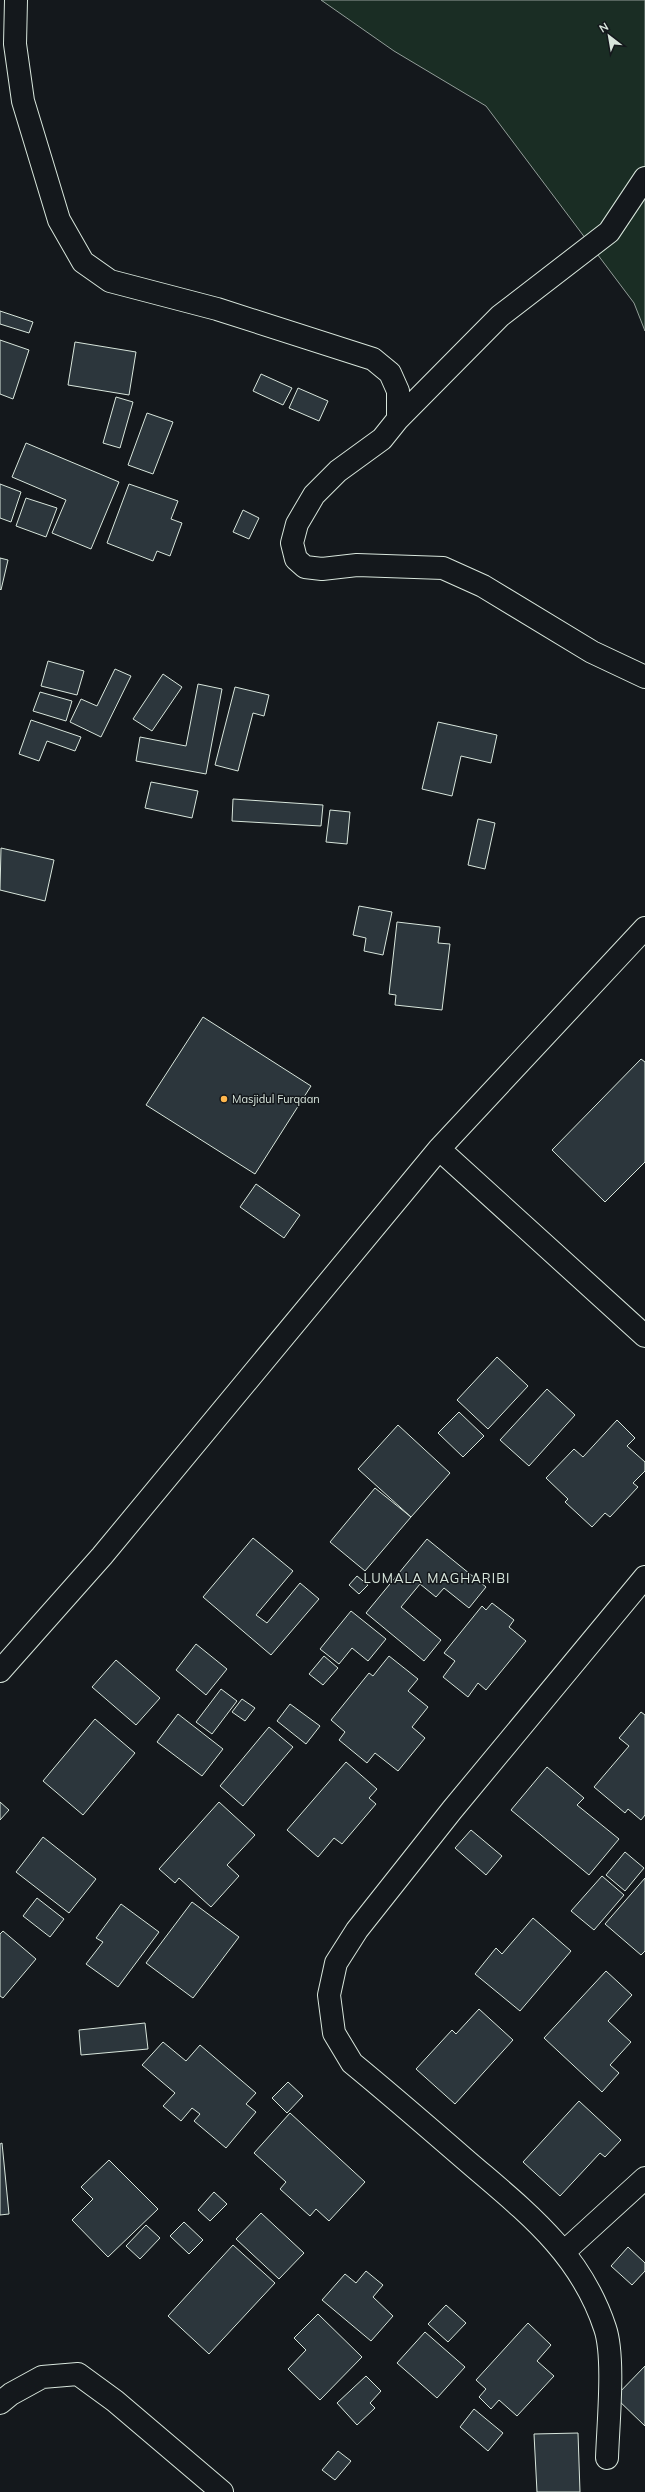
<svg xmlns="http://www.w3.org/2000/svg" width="645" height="2492" font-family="Mulish,sans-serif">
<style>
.green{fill:#1a2d24;stroke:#939e99}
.building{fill:#2c363c;stroke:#d8e6dc}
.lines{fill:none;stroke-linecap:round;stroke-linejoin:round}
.minor-casing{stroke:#d8e6dc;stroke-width:24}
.minor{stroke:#14181c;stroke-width:22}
.poi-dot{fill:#ffb74d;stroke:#14181c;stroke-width:1.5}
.labels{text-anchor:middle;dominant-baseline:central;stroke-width:3;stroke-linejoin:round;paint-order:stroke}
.poi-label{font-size:11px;fill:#d8e6dc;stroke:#14181c;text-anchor:start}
.quarter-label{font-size:13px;letter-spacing:1px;fill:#d8e6dc;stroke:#14181c}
</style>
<rect width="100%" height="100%" fill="#14181c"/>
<!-- green -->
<path class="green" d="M 321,0 L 645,0 L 645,331 L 634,303 L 486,106 L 394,51 Z"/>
<!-- building -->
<path class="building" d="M 0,311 L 33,322 L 29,333 L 0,324 Z
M 0,340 L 29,350 L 13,399 L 0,394 Z
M 75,342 L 136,352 L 129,395 L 68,385 Z
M 261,374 L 292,388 L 283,405 L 253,391 Z
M 298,388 L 328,401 L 319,421 L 289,408 Z
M 116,397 L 133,402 L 120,448 L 103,443 Z
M 147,413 L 173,422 L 153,474 L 128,465 Z
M 26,443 L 119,482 L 91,549 L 52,533 L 66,500 L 12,477 Z
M 0,484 L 21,492 L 11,522 L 0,518 Z
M 129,484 L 178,501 L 171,519 L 182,523 L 170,556 L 157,551 L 153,561 L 107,543 Z
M 26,498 L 57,508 L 46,537 L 16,526 Z
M 243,510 L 259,518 L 249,539 L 233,532 Z
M 0,558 L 8,560 L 1,590 L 0,589 Z
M 48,661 L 84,671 L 77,695 L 41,686 Z
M 115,669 L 131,676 L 101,737 L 70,722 L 81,699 L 97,706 Z
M 163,674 L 182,687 L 152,731 L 133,719 Z
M 198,684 L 222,689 L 206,774 L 136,761 L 140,737 L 186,746 Z
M 235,687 L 269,695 L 264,716 L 253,713 L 238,771 L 215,765 Z
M 40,692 L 72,701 L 66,721 L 33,711 Z
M 31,720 L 81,737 L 75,751 L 47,741 L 39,761 L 19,754 Z
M 438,722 L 497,735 L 491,763 L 461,756 L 452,796 L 422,789 Z
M 151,782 L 198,791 L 192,818 L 145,808 Z
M 233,799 L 323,805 L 321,826 L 232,821 Z
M 330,810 L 350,812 L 347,844 L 326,842 Z
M 478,819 L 495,823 L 485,869 L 468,865 Z
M 1,848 L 54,860 L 45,901 L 0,890 Z
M 359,906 L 392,912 L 383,955 L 364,951 L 366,938 L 353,935 Z
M 397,922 L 440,927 L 438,943 L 450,944 L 442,1010 L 395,1005 L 396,995 L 389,994 Z
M 203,1017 L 311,1086 L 255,1174 L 146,1105 Z
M 641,1059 L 645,1062 L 645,1162 L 605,1202 L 552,1150 Z
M 256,1184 L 300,1215 L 284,1238 L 240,1207 Z
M 497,1357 L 528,1386 L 488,1429 L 457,1400 Z
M 547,1389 L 575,1415 L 529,1466 L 500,1440 Z
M 459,1412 L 484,1436 L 463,1457 L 438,1433 Z
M 617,1420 L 635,1438 L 627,1446 L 645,1462 L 645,1471 L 633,1483 L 638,1487 L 610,1517 L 605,1513 L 592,1527 L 565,1502 L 568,1499 L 546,1478 L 574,1449 L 583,1457 Z
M 398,1425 L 450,1473 L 411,1517 L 358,1469 Z
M 375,1488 L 411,1517 L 365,1571 L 330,1542 Z
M 253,1538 L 293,1571 L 256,1615 L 267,1623 L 300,1583 L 319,1599 L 271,1655 L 203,1597 Z
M 427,1539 L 486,1587 L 469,1608 L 444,1588 L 436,1597 L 420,1584 L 401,1607 L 441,1640 L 424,1661 L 366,1613 Z
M 357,1576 L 368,1585 L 359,1594 L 349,1585 Z
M 492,1603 L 514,1620 L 509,1627 L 526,1641 L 486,1690 L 478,1683 L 468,1697 L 443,1677 L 455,1661 L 444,1653 L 482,1606 L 486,1610 Z
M 351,1611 L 386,1639 L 368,1661 L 352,1648 L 339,1664 L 320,1649 Z
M 196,1644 L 227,1669 L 206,1695 L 176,1670 Z
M 324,1656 L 338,1668 L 323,1685 L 309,1674 Z
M 389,1656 L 418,1679 L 408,1691 L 428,1707 L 412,1727 L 425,1738 L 398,1771 L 375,1753 L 367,1763 L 339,1740 L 345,1732 L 331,1720 L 369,1673 L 373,1676 Z
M 116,1660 L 160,1698 L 136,1725 L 92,1687 Z
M 221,1689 L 237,1701 L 212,1734 L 196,1722 Z
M 242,1699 L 255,1708 L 245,1721 L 232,1712 Z
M 290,1704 L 320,1726 L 306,1744 L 277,1721 Z
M 641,1712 L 645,1715 L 645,1815 L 641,1820 L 628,1809 L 625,1813 L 594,1787 L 629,1746 L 619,1738 Z
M 178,1714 L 223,1749 L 202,1776 L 157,1742 Z
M 95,1719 L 135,1753 L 83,1815 L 43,1781 Z
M 269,1727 L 293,1747 L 243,1806 L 220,1786 Z
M 346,1762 L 377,1789 L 369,1798 L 376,1804 L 342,1844 L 334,1838 L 318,1857 L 287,1830 Z
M 547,1767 L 584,1798 L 577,1805 L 619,1839 L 589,1875 L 511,1810 Z
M 0,1802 L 9,1810 L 0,1820 Z
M 219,1802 L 255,1835 L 227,1865 L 239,1876 L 211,1907 L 179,1878 L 175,1883 L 159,1869 Z
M 471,1830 L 502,1856 L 486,1875 L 455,1848 Z
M 43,1837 L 96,1879 L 69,1913 L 16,1872 Z
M 625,1852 L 644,1868 L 625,1891 L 606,1875 Z
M 602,1876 L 624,1895 L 594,1930 L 571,1911 Z
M 645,1878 L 645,1951 L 641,1955 L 605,1924 Z
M 37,1898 L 64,1919 L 50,1937 L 23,1916 Z
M 192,1902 L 239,1937 L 193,1998 L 146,1963 Z
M 121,1904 L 159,1932 L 118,1987 L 86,1964 L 103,1942 L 96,1938 Z
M 533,1918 L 571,1951 L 520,2011 L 475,1974 L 496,1948 L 502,1954 Z
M 3,1931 L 36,1959 L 3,1998 L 0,1996 L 0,1934 Z
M 606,1971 L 632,1995 L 608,2021 L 631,2042 L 610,2065 L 619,2073 L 602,2092 L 544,2038 Z
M 479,2009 L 513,2040 L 455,2104 L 416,2069 L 452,2030 L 456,2034 Z
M 145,2023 L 148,2049 L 81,2055 L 79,2030 Z
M 163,2042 L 186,2061 L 200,2045 L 256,2093 L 246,2104 L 256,2112 L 226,2148 L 194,2121 L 200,2114 L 192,2108 L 181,2121 L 163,2106 L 175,2093 L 142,2065 Z
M 288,2082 L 303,2096 L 287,2113 L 272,2098 Z
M 579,2101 L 621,2140 L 605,2157 L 600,2153 L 560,2196 L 523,2162 Z
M 290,2113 L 365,2182 L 329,2221 L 316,2209 L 310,2216 L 280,2189 L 286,2182 L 254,2153 Z
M 2,2143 L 9,2214 L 0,2215 L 0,2144 Z
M 109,2160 L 158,2209 L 108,2257 L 72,2220 L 93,2199 L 81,2187 Z
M 214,2192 L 227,2204 L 210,2221 L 198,2210 Z
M 261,2213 L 304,2253 L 279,2279 L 236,2239 Z
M 184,2222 L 203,2240 L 189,2254 L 170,2236 Z
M 146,2225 L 160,2238 L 140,2259 L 126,2246 Z
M 233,2245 L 275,2283 L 209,2354 L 168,2316 Z
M 628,2247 L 645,2263 L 645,2271 L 632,2285 L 611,2266 Z
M 366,2271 L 383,2285 L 373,2297 L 393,2316 L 371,2341 L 322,2300 L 345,2274 L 356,2283 Z
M 446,2305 L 466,2323 L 448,2342 L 428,2324 Z
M 318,2314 L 362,2357 L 320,2400 L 288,2369 L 306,2350 L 294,2338 Z
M 528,2323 L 551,2345 L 537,2361 L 554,2376 L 517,2416 L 499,2400 L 491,2409 L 479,2397 L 486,2389 L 476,2380 Z
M 425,2332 L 465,2367 L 437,2398 L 397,2363 Z
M 645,2366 L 645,2426 L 615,2397 Z
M 366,2376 L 381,2391 L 370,2403 L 375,2408 L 357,2425 L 337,2403 Z
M 474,2409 L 503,2433 L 488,2451 L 460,2427 Z
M 578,2433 L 580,2492 L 537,2492 L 534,2434 Z
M 338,2451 L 351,2461 L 335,2480 L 322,2470 Z"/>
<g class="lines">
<!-- minor casing -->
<g class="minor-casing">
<path id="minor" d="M 16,0 L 15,44 L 23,101 L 59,220 L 83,262 L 110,281 L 217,309 L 373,359 L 390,373 L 398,391 L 398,419 L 382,439 L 338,471 L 314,495 L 297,524 L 292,543 L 296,559 L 305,567 L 322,569 L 357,565 L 443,568 L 483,586 L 592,652 L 645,677
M 398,419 L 500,316 L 609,232 L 645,178
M 439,1149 L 645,1336
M 0,1671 L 102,1556 L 439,1149 L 645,928
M 565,2251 L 645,2178
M 0,2403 L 11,2394 L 42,2377 L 78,2374 L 115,2401 L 222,2492
M 607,2458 C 608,2425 615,2357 605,2328 C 580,2252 525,2211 467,2161 C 429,2128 391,2095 352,2063 L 334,2033 L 329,1995 L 336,1963 L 357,1930 L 452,1810 L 645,1577"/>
</g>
<!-- minor -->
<use href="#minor" class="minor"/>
</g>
<!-- markers -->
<circle class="poi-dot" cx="224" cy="1099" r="4"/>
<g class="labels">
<!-- poi labels -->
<g class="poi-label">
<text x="232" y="1099">Masjidul Furqaan</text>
</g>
<!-- quarter labels -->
<g class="quarter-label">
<text x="437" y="1578">LUMALA MAGHARIBI</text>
</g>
</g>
<!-- north arrow -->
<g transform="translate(609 36) rotate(329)" stroke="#14181c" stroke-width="3" paint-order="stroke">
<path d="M0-3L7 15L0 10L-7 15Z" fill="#d8e6dc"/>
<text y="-6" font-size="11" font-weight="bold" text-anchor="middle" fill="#d8e6dc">N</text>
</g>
</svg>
